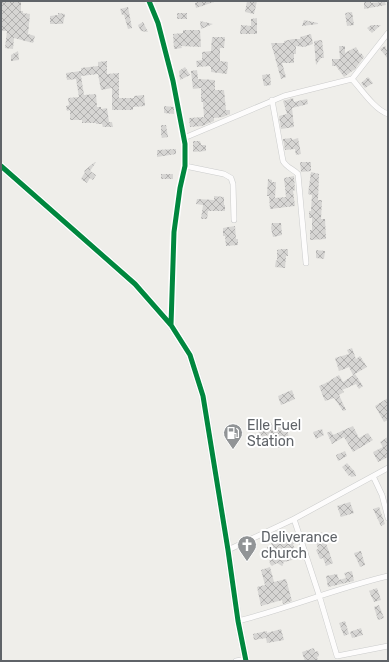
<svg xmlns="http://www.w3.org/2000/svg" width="389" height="662" font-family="Rubik,sans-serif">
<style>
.building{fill:url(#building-cross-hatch)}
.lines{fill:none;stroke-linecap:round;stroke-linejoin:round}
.street-casing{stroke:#cbcccc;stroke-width:6}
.secondary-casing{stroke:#cacacb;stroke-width:8}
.street{stroke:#fdfcfc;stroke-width:5}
.secondary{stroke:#fdfcfc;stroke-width:7}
.cycleway-casing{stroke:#fff;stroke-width:8}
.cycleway{stroke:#00873e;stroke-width:5}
.labels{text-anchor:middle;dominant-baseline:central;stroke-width:4;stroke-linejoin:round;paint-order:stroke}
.poi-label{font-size:14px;fill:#5f6368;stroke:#fff;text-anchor:start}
</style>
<defs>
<pattern id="building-cross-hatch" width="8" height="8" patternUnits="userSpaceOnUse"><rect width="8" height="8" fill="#d6d5d3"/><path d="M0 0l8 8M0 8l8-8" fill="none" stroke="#b1b0af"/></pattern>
</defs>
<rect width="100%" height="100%" fill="#efeeea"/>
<!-- building -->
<path class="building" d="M 1,1 L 21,1 L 21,11 L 23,11 L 23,13 L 30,14 L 28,34 L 35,36 L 33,43 L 14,38 L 13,49 L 5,48 L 7,31 L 1,31 Z
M 200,1 L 214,1 L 214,2 L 196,8 L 195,3 Z
M 247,1 L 257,1 L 254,14 L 245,12 Z
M 364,1 L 371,1 L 371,3 L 385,2 L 386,5 L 364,9 Z
M 128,7 L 132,28 L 128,29 L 124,15 L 122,15 L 120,9 Z
M 352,12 L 354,25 L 347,26 L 345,13 Z
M 58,13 L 65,14 L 63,24 L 50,24 L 50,16 L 58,15 Z
M 177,13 L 187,13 L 187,19 L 177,19 Z
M 257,18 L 257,34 L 240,34 L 241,25 L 251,26 L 251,19 Z
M 304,20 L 318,23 L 318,24 L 302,26 Z
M 200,21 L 213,24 L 201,29 Z
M 143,22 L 148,32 L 141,31 L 138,25 Z
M 371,25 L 381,25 L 372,33 L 367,28 Z
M 183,30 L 200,30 L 201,47 L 181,46 L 182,48 L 174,49 L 173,34 L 183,33 Z
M 311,34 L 313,44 L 304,47 L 296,46 L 296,54 L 294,54 L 294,63 L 282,63 L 286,77 L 281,79 L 271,43 L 284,43 L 284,41 L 293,39 L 300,39 L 300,37 Z
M 212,37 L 225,37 L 224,48 L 220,48 L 220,61 L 228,62 L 227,74 L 211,72 L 211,67 L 210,67 L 210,66 L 197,67 L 196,61 L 202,60 L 202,52 L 211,51 Z
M 322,40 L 324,58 L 321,58 L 316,65 L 314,41 Z
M 339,46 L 345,46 L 345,53 L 356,47 L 360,54 L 361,53 L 364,57 L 355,69 L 344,77 L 336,66 L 332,66 L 332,59 L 340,59 Z
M 385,46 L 388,53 L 388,59 L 380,49 Z
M 18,51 L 19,60 L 11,61 L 11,55 Z
M 107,61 L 107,74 L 119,73 L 119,98 L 134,98 L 134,96 L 144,95 L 145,106 L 133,107 L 133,110 L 112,110 L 112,88 L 101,90 L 98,74 L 81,76 L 84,95 L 96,94 L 97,107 L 101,107 L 101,109 L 107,108 L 109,122 L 112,122 L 113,127 L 103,127 L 102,124 L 96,124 L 96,123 L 82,123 L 82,120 L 70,120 L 70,110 L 67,111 L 66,106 L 69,105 L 68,98 L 79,97 L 76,79 L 67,80 L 66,73 L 81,71 L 81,68 L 98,66 L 98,62 Z
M 185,67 L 190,75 L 180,80 L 179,71 Z
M 197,70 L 198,79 L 215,80 L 215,90 L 224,90 L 226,110 L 230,110 L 230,114 L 223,117 L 214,118 L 214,121 L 202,126 L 190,127 L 189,118 L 204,117 L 203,102 L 201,102 L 201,88 L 193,89 L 191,71 Z
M 270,74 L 271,85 L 264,86 L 262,75 Z
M 368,77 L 373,83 L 365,88 L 361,83 Z
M 293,98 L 294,102 L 307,99 L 308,104 L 292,108 L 294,127 L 281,129 L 279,116 L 287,114 L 283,101 Z
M 164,106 L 174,107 L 174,114 L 164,113 Z
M 161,125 L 166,125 L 168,137 L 162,138 L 161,134 Z
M 292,138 L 292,140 L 298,138 L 301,154 L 296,155 L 295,149 L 285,150 L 283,139 Z
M 193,141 L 200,141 L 201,145 L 206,145 L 206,151 L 193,152 Z
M 176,149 L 176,154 L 157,157 L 157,150 Z
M 95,162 L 96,162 L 90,171 L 96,175 L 93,180 L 90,178 L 87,183 L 81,179 L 85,172 L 84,171 Z
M 300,162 L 311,162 L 311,171 L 301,172 Z
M 311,172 L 319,174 L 318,200 L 322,200 L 321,219 L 325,219 L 326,239 L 310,240 L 310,230 L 312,230 L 312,218 L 309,218 L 309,211 L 311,211 L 312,195 L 308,194 Z
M 161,174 L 173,174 L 173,179 L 161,179 Z
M 294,176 L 295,190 L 293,191 L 295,206 L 270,209 L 269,196 L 267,196 L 268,179 L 272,180 L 272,182 L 276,182 L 275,198 L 286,197 L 284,178 Z
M 214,196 L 224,197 L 224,205 L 225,205 L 225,211 L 208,211 L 207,219 L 201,219 L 203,205 L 196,204 L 197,199 L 214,200 Z
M 272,223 L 281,223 L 282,235 L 273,237 L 271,228 Z
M 235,226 L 236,239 L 238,239 L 238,245 L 226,246 L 225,236 L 223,236 L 223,228 Z
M 282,249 L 288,249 L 288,256 L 286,256 L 285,268 L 275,267 L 276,260 L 277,261 L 277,250 Z
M 316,250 L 325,251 L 324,259 L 316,258 Z
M 352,348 L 356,359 L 360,356 L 367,367 L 353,375 L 349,367 L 339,371 L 335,358 L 349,354 L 347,350 Z
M 355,374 L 363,386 L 359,389 L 356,384 L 342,390 L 344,392 L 339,395 L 346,410 L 343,411 L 334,398 L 325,401 L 319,386 L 326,383 L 339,375 L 343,382 Z
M 292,390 L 295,399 L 281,405 L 278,396 Z
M 388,398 L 388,420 L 384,422 L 375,406 Z
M 271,422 L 272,425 L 286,422 L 289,439 L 291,439 L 290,444 L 278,448 L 274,434 L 265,436 L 265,439 L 248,443 L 246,436 L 259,433 L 257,425 Z
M 353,426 L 359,438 L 368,433 L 373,440 L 353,452 L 344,437 L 332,444 L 327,433 L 331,431 L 333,435 Z
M 322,429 L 324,435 L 316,439 L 313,432 Z
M 388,437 L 388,457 L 378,462 L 373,452 L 383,447 L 380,442 Z
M 345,451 L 347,456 L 338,461 L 336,455 Z
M 347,463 L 355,472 L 356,476 L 351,477 L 350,475 L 349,476 L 342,467 Z
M 350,502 L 354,513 L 341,517 L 337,506 Z
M 379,507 L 385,524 L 381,526 L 373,509 Z
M 322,532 L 333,563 L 326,566 L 323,558 L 320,559 L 316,550 L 318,549 L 314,535 Z
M 290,533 L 290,534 L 294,534 L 297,543 L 293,544 L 297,556 L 295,557 L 296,559 L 284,562 L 282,566 L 277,563 L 272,566 L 270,564 L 267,547 L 272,545 L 270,540 Z
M 361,551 L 365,565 L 360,567 L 354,553 Z
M 270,567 L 274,582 L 286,579 L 292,601 L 283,604 L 282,600 L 261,606 L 257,587 L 265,585 L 261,570 Z
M 352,571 L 354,581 L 328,587 L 326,576 L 337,574 L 339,580 L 346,578 L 344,573 Z
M 377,588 L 381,600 L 374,602 L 369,591 Z
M 379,605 L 384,618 L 378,620 L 374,607 Z
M 345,621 L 349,634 L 344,636 L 339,623 Z
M 361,628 L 363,635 L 352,638 L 350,632 Z
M 281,629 L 284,640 L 267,643 L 266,638 L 254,640 L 253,634 L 267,631 L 267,633 Z
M 314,648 L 315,652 L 318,651 L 319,656 L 317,657 L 318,661 L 305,661 L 302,652 Z"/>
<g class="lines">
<!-- street casing -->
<g class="street-casing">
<path id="street" d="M 149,1 L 158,23 L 173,81 L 185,144 L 185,166 L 180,188 L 174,232 L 171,324
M 352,79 C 361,89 375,110 388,114
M 272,100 L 283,161 C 286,167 293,169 298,174 L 306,263
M 184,138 L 284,96 L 352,79 L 388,33
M 185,166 L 224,174 L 231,178 L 233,184 L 234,220
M 373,476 L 382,495 L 388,518
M 294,519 L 319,595 L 337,656 L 388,646
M 228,550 L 294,519 L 388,468
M 238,621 C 289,608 337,588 388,576
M 236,661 L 246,659"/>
</g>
<!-- secondary casing -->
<g class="secondary-casing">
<path id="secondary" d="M 1,166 L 135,284 L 171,325 L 190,355 L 203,396 L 228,550 L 238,621 L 246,661"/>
</g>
<!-- street -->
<use href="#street" class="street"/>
<!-- secondary -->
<use href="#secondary" class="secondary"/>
<!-- cycleway casing -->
<g class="cycleway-casing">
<path id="cycleway" d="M 149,1 L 158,23 L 173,81 L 185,144 L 185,166 L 180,188 L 174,232 L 171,325
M 1,166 L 135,284 L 171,325 L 190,355 L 203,396 L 228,550 L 238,621 L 246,661"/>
</g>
<!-- cycleway -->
<use href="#cycleway" class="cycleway"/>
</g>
<!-- icons -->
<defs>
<g id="fuel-pin" transform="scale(1)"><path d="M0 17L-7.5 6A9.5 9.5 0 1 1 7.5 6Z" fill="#919496" stroke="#fff"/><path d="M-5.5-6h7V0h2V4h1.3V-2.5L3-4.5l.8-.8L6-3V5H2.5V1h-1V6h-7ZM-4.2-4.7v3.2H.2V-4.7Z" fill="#fff"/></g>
<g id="church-pin" transform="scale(1)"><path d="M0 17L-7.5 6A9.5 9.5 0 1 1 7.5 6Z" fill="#919496" stroke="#fff"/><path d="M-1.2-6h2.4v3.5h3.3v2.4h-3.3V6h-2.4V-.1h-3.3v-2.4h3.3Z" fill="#fff"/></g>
</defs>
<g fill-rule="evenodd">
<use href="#fuel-pin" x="233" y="433"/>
<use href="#church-pin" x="247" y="545"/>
</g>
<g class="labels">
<!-- poi labels -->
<g class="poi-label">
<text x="247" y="425">Elle Fuel<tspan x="247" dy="16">Station</tspan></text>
<text x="261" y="537">Deliverance<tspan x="261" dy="16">church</tspan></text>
</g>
</g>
<!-- border -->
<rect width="389" height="662" fill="none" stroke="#5f6368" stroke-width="4"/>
</svg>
